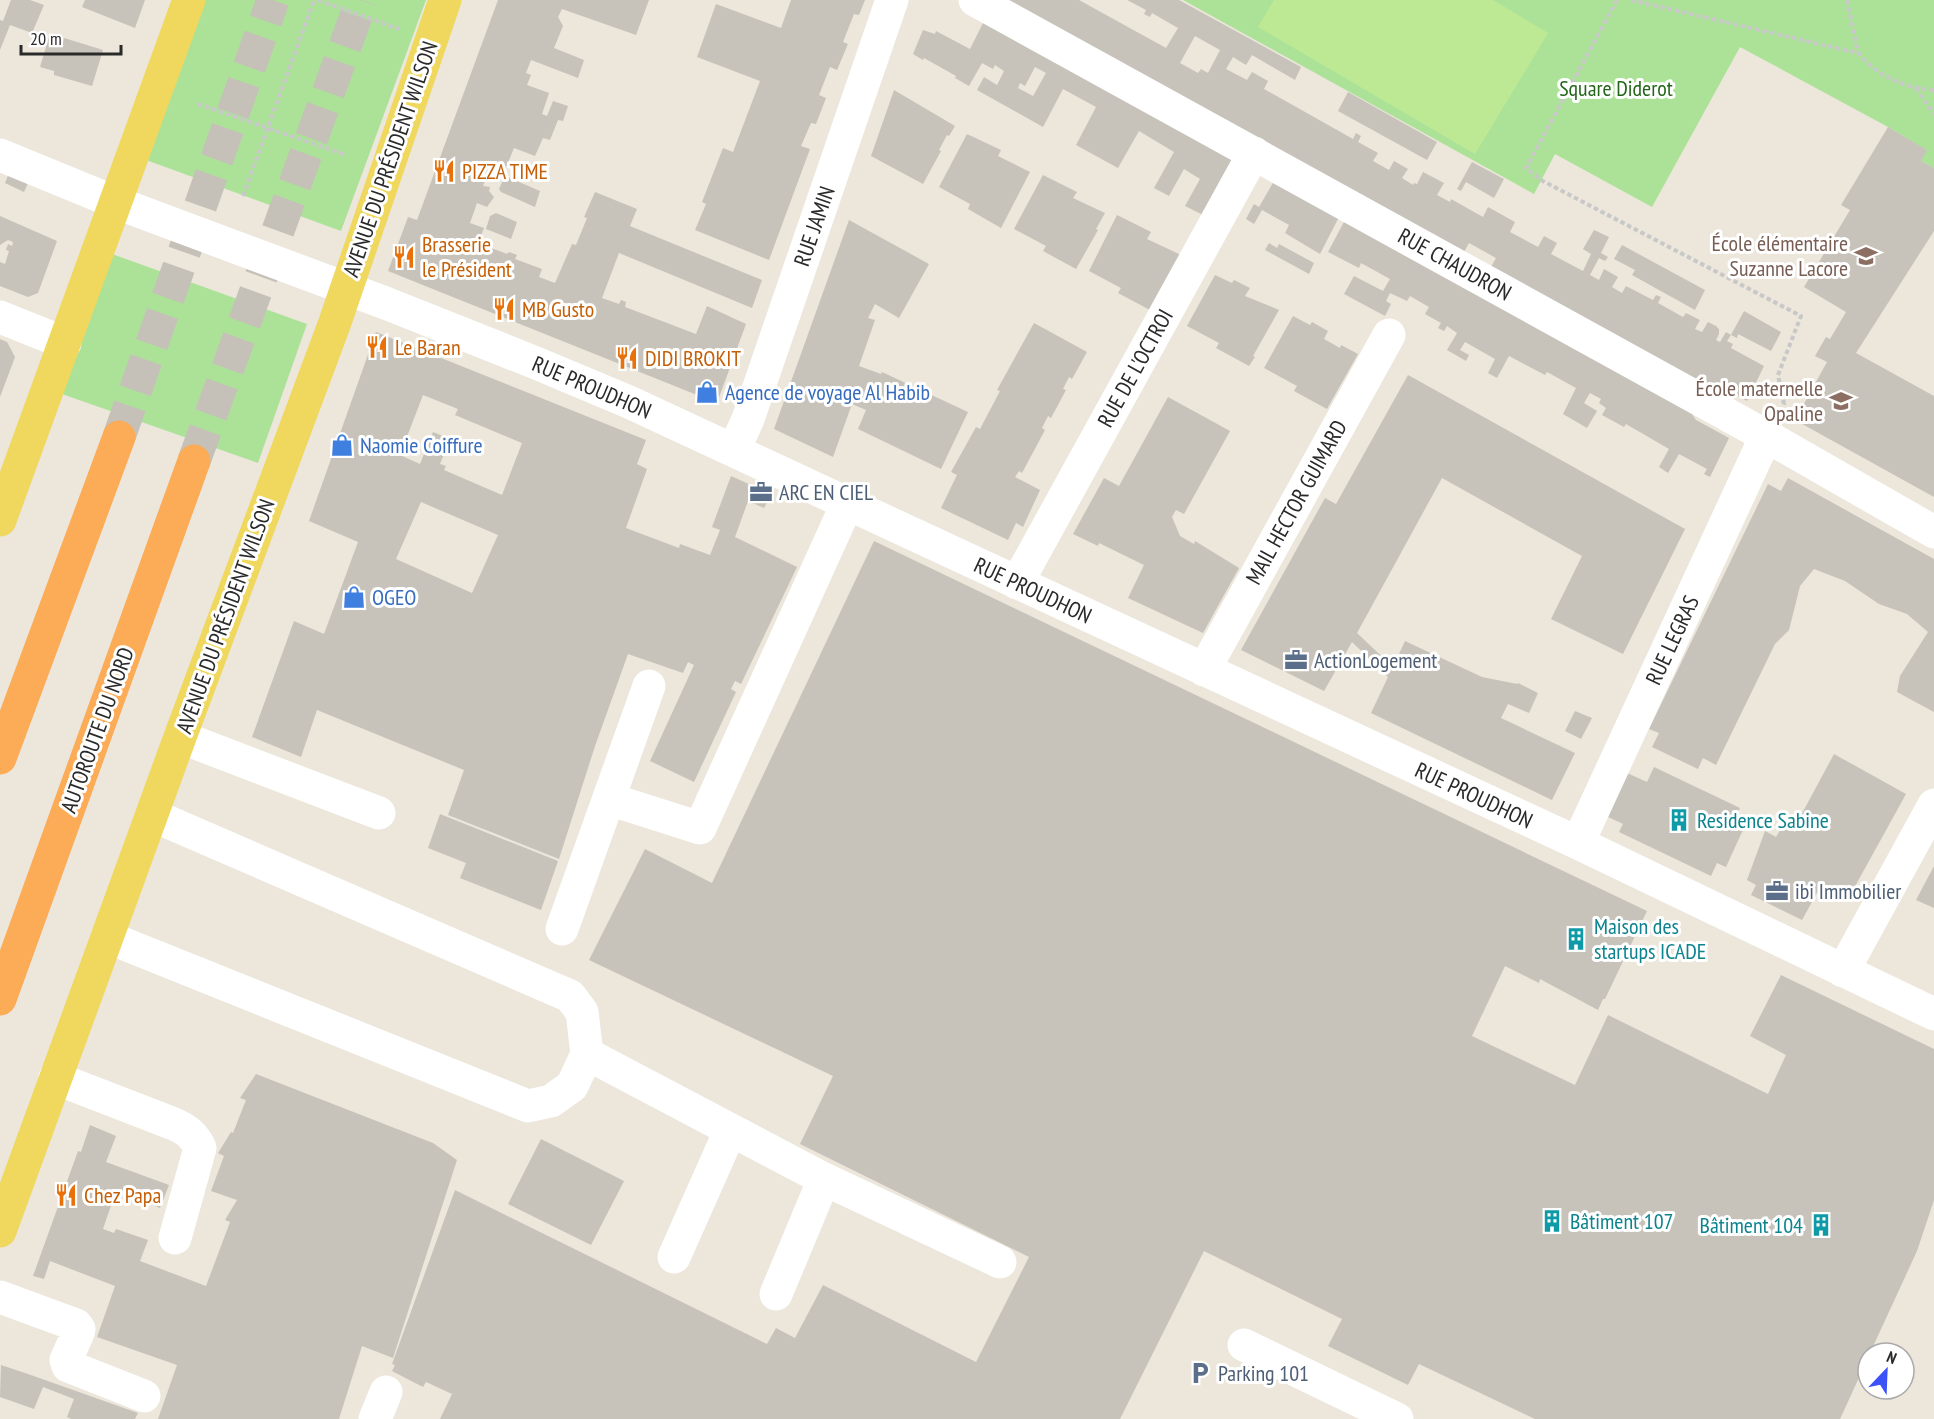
<svg xmlns="http://www.w3.org/2000/svg" width="1934" height="1419" font-family="'PT Sans Narrow',sans-serif">
<style>
.green{fill:#ace298}
.pitch{fill:#bee994}
.building{fill:#c7c3bb;fill-rule:evenodd}
.lines{fill:none;stroke-linecap:round;stroke-linejoin:round}
.highway-tunnel{stroke:#c5c0b8;stroke-width:33;stroke-dasharray:33 16;stroke-linecap:butt}
.path{stroke:#c8c8c8;stroke-width:4;stroke-dasharray:4.5 3;stroke-linecap:butt}
.minor{stroke:#fff;stroke-width:33}
.major{stroke:#efd85d;stroke-width:33}
.highway{stroke:#fcab56;stroke-width:33}
.labels{text-anchor:middle;dominant-baseline:central;stroke-width:6;stroke-linejoin:round;paint-order:stroke}
.park-label{font-size:22px;fill:#24661a;stroke:#fff}
.street-label{font-size:22px;fill:#2a2a2a;stroke:#fff}
.food-label{font-size:22px;fill:#c56008;stroke:#fff;text-anchor:start}
.education-label{font-size:22px;fill:#785e54;stroke:#fff;text-anchor:end}
.shop-label{font-size:22px;fill:#366cbe;stroke:#fff;text-anchor:start}
.service-label{font-size:22px;fill:#4e5e75;stroke:#fff;text-anchor:start}
.culture-label{font-size:22px;fill:#0d838f;stroke:#fff;text-anchor:start}
</style>
<rect width="100%" height="100%" fill="#ece6db"/>
<!-- green -->
<path class="green" d="M 205,0 L 426,0 L 341,231 L 146,160 Z
M 1183,0 L 1934,0 L 1934,168 L 1921,161 L 1926,150 L 1888,127 L 1740,47 L 1652,207 L 1555,154 L 1534,194 Z
M 112,254 L 307,324 L 258,463 L 62,394 Z"/>
<!-- pitch -->
<path class="pitch" d="M 1274,0 L 1493,0 L 1548,33 L 1475,154 L 1258,27 Z"/>
<!-- building -->
<path class="building" d="M 11,0 L 30,0 L 44,5 L 32,33 L 10,25 L 0,50 L 0,20 L 3,21 Z
M 85,0 L 145,0 L 135,28 L 82,7 Z
M 498,0 L 649,0 L 636,35 L 562,9 L 558,17 L 563,26 L 554,48 L 584,60 L 578,78 L 531,60 L 526,73 L 531,75 L 527,85 L 549,93 L 542,114 L 547,116 L 553,101 L 568,106 L 563,121 L 558,120 L 550,140 L 543,138 L 535,156 L 514,148 L 503,175 L 489,170 L 483,186 L 490,187 L 489,191 L 494,197 L 487,207 L 477,203 L 470,223 L 484,228 L 478,243 L 507,254 L 509,252 L 517,255 L 515,259 L 542,269 L 539,277 L 555,283 L 572,244 L 576,245 L 587,218 L 584,217 L 595,192 L 637,209 L 630,226 L 762,280 L 752,308 L 619,253 L 602,298 L 619,304 L 621,300 L 626,302 L 625,307 L 696,334 L 707,306 L 746,324 L 717,403 L 388,271 L 408,217 L 417,220 Z
M 791,0 L 865,0 L 859,15 L 854,14 L 843,42 L 848,44 L 837,70 L 830,67 L 819,95 L 826,98 L 816,124 L 811,123 L 801,146 L 810,149 L 769,260 L 695,230 L 706,204 L 702,202 L 723,148 L 733,152 L 760,81 L 697,57 L 716,4 L 781,28 Z
M 1008,0 L 1079,0 L 1166,48 L 1178,28 L 1152,13 L 1150,17 L 1144,14 L 1146,10 L 1127,0 L 1179,0 L 1301,67 L 1295,80 L 1252,55 L 1246,65 L 1233,57 L 1226,69 L 1247,80 L 1252,72 L 1268,81 L 1264,89 L 1353,139 L 1356,133 L 1361,136 L 1358,142 L 1378,153 L 1373,161 L 1389,170 L 1394,161 L 1408,169 L 1402,178 L 1413,185 L 1414,183 L 1417,184 L 1423,172 L 1444,183 L 1437,195 L 1450,202 L 1451,199 L 1483,217 L 1488,207 L 1515,222 L 1510,232 L 1538,247 L 1544,236 L 1557,243 L 1551,254 L 1583,271 L 1591,254 L 1583,249 L 1594,230 L 1609,237 L 1601,253 L 1608,257 L 1605,261 L 1599,258 L 1590,275 L 1599,280 L 1604,269 L 1618,277 L 1612,287 L 1622,293 L 1626,286 L 1653,300 L 1656,295 L 1661,297 L 1658,303 L 1683,317 L 1686,313 L 1700,320 L 1695,329 L 1702,332 L 1708,322 L 1716,326 L 1719,329 L 1719,334 L 1716,340 L 1720,342 L 1726,332 L 1731,335 L 1744,311 L 1781,332 L 1771,351 L 1738,334 L 1737,338 L 1731,335 L 1727,341 L 1733,344 L 1731,348 L 1764,366 L 1747,401 L 1714,383 L 1703,384 L 1491,267 L 1496,258 L 1469,243 L 1464,252 ZM 1195,36 L 1220,50 L 1208,73 L 1201,69 L 1198,73 L 1180,63 Z
M 984,21 L 1234,159 L 1203,215 L 1185,206 L 1200,179 L 1184,169 L 1169,196 L 1154,188 L 1174,152 L 1139,131 L 1118,168 L 1076,145 L 1096,107 L 1063,89 L 1043,127 L 977,90 L 984,77 L 997,85 L 1004,71 L 995,65 L 993,69 L 982,63 L 969,86 L 955,78 L 956,76 L 924,58 L 923,60 L 913,54 L 923,30 L 935,34 L 936,31 L 970,49 ZM 1035,67 L 1046,73 L 1033,96 L 1018,88 L 1020,83 L 1025,86 Z
M 49,37 L 63,42 L 64,38 L 103,50 L 92,86 L 54,75 L 54,71 L 40,67 Z
M 894,90 L 955,126 L 949,136 L 947,135 L 939,150 L 941,151 L 923,184 L 871,156 Z
M 1348,92 L 1437,142 L 1427,160 L 1338,111 Z
M 1888,127 L 1927,150 L 1921,161 L 1934,168 L 1934,231 L 1856,353 L 1934,396 L 1934,497 L 1795,420 L 1827,362 L 1815,356 L 1826,337 L 1830,339 L 1846,312 L 1804,287 L 1850,210 L 1841,205 Z
M 967,134 L 1001,150 L 998,156 L 1030,172 L 1001,228 L 968,209 L 970,204 L 939,187 Z
M 1472,162 L 1504,179 L 1494,198 L 1466,182 L 1461,191 L 1457,189 Z
M 9,173 L 29,181 L 24,192 L 5,183 Z
M 1043,175 L 1077,192 L 1073,198 L 1105,213 L 1096,229 L 1098,230 L 1076,269 L 1043,251 L 1046,246 L 1014,229 Z
M 505,176 L 540,191 L 535,207 L 501,192 L 499,189 Z
M 1274,181 L 1339,217 L 1320,254 L 1285,233 L 1289,225 L 1262,210 L 1254,224 L 1246,219 L 1254,204 L 1259,207 Z
M 496,213 L 517,222 L 511,239 L 486,229 L 490,216 Z
M 1117,215 L 1151,232 L 1147,239 L 1181,255 L 1150,310 L 1118,293 L 1121,288 L 1089,271 Z
M 0,216 L 57,241 L 38,293 L 28,297 L 0,286 L 0,262 L 5,264 L 9,251 L 6,250 L 8,244 L 12,246 L 13,242 L 8,240 L 0,245 Z
M 849,220 L 929,264 L 899,318 L 875,304 L 868,318 L 875,320 L 859,366 L 881,374 L 882,372 L 968,412 L 941,469 L 858,429 L 866,410 L 852,404 L 833,457 L 774,429 Z
M 1345,220 L 1690,411 L 1696,420 L 1729,438 L 1710,477 L 1704,474 L 1707,469 L 1679,454 L 1668,473 L 1659,467 L 1669,449 L 1626,424 L 1624,427 L 1602,415 L 1606,408 L 1599,403 L 1601,399 L 1590,393 L 1584,403 L 1597,411 L 1587,428 L 1563,414 L 1576,388 L 1547,372 L 1545,375 L 1509,356 L 1497,378 L 1488,373 L 1495,359 L 1465,342 L 1460,350 L 1469,355 L 1466,361 L 1447,350 L 1457,333 L 1447,326 L 1444,331 L 1438,328 L 1441,323 L 1425,314 L 1429,307 L 1410,296 L 1407,301 L 1390,293 L 1386,301 L 1391,304 L 1385,316 L 1344,294 L 1354,276 L 1383,291 L 1390,279 L 1361,263 L 1359,268 L 1328,252 Z
M 1269,243 L 1277,248 L 1279,244 L 1314,263 L 1309,274 L 1265,250 Z
M 1622,245 L 1705,290 L 1695,310 L 1632,275 L 1635,270 L 1614,259 Z
M 1215,275 L 1232,283 L 1234,280 L 1250,288 L 1245,296 L 1279,310 L 1253,356 L 1255,357 L 1249,366 L 1216,348 L 1219,343 L 1187,326 Z
M 1293,316 L 1310,325 L 1312,322 L 1328,331 L 1324,339 L 1340,348 L 1341,345 L 1358,354 L 1327,409 L 1294,391 L 1297,386 L 1264,368 Z
M 1034,323 L 1087,352 L 1072,379 L 1069,377 L 1063,389 L 1066,390 L 1051,418 L 1048,416 L 1042,428 L 1045,430 L 1022,473 L 1019,471 L 1015,477 L 1040,490 L 1023,527 L 1016,523 L 1008,540 L 941,508 L 957,475 L 951,472 L 976,427 L 980,429 L 1000,391 L 997,390 Z
M 376,332 L 646,440 L 637,464 L 647,469 L 626,528 L 679,548 L 680,544 L 710,555 L 720,530 L 712,527 L 731,476 L 753,486 L 755,484 L 772,493 L 764,508 L 748,501 L 735,537 L 797,567 L 741,684 L 735,681 L 731,689 L 736,692 L 694,782 L 650,761 L 694,665 L 688,662 L 683,673 L 628,654 L 595,746 L 559,859 L 448,815 L 464,770 L 317,710 L 301,757 L 252,737 L 294,621 L 324,634 L 358,542 L 309,521 ZM 423,395 L 458,409 L 455,415 L 522,443 L 502,495 L 444,470 L 446,466 L 440,464 L 450,439 L 433,432 L 420,464 L 400,455 ZM 421,502 L 498,535 L 472,593 L 396,559 Z
M 0,339 L 7,342 L 15,357 L 0,397 Z
M 1408,375 L 1685,529 L 1623,654 L 1551,619 L 1582,556 L 1442,478 L 1357,633 L 1393,667 L 1405,641 L 1482,677 L 1517,684 L 1518,683 L 1538,693 L 1529,713 L 1508,704 L 1501,718 L 1575,753 L 1552,800 L 1371,713 L 1388,677 L 1352,642 L 1324,691 L 1241,650 L 1325,498 L 1336,504 Z
M 1168,397 L 1230,431 L 1184,514 L 1176,510 L 1172,517 L 1180,536 L 1194,544 L 1195,541 L 1239,568 L 1203,633 L 1128,598 L 1144,565 L 1099,543 L 1098,546 L 1073,534 L 1104,478 L 1119,486 Z
M 1788,478 L 1934,559 L 1934,712 L 1897,692 L 1900,676 L 1928,632 L 1907,614 L 1879,604 L 1845,581 L 1814,569 L 1800,586 L 1789,630 L 1775,644 L 1716,765 L 1703,758 L 1698,769 L 1652,747 L 1659,733 L 1649,729 L 1768,484 L 1781,491 Z
M 874,541 L 1647,911 L 1605,999 L 1603,999 L 1598,1010 L 1540,979 L 1539,983 L 1505,966 L 1472,1036 L 1575,1085 L 1608,1015 L 1768,1094 L 1786,1055 L 1750,1036 L 1781,975 L 1934,1049 L 1934,1200 L 1917,1251 L 1870,1353 L 1868,1353 L 1868,1358 L 1840,1419 L 1535,1419 L 1419,1364 L 1408,1385 L 1328,1346 L 1342,1319 L 1204,1251 L 1120,1419 L 440,1419 L 452,1394 L 426,1382 L 423,1387 L 392,1371 L 395,1365 L 392,1364 L 455,1190 L 767,1344 L 776,1328 L 795,1338 L 823,1285 L 976,1362 L 1029,1257 L 800,1144 L 833,1076 L 589,960 L 645,849 L 712,883 Z
M 1575,711 L 1592,718 L 1581,739 L 1565,731 Z
M 1834,754 L 1906,794 L 1848,899 L 1822,884 L 1802,920 L 1751,895 L 1756,885 L 1747,880 L 1765,831 L 1776,837 L 1783,825 L 1795,832 L 1801,821 L 1799,819 Z
M 1654,767 L 1740,808 L 1736,816 L 1751,823 L 1742,832 L 1726,867 L 1717,863 L 1711,876 L 1619,832 L 1623,824 L 1606,816 L 1627,773 L 1647,782 Z
M 440,814 L 558,861 L 541,910 L 460,878 L 466,863 L 428,848 Z
M 1934,866 L 1934,908 L 1916,900 Z
M 256,1074 L 433,1143 L 457,1160 L 393,1358 L 362,1346 L 339,1419 L 158,1419 L 177,1365 L 97,1337 L 115,1286 L 50,1261 L 44,1279 L 33,1276 L 78,1151 L 81,1152 L 90,1125 L 116,1136 L 106,1162 L 169,1185 L 160,1208 L 116,1191 L 103,1229 L 114,1233 L 116,1229 L 148,1240 L 140,1261 L 206,1286 L 230,1222 L 225,1220 L 237,1200 L 211,1191 L 224,1156 L 218,1153 L 231,1132 L 233,1133 L 246,1100 L 240,1098 Z
M 541,1139 L 624,1181 L 591,1245 L 508,1204 Z
M 1,1365 L 28,1374 L 138,1413 L 135,1419 L 71,1419 L 67,1417 L 74,1399 L 43,1387 L 34,1409 L 0,1397 Z"/>
<g class="lines">
<!-- highway-tunnel -->
<path class="highway-tunnel" d="M 119,437 L 273,0
M 194,461 L 362,0"/>
<!-- path -->
<path class="path" d="M 318,0 L 399,29
M 1617,0 L 1526,168 L 1541,180 L 1801,316 L 1778,375 L 1784,404 L 1782,407
M 1631,0 L 1858,53 C 1878,76 1902,87 1932,90 L 1934,88
M 1847,0 L 1858,53
M 1916,88 L 1934,114
M 198,104 L 346,155
M 243,196 L 314,0"/>
<!-- minor -->
<path class="minor" d="M 975,0 L 1766,436 L 1934,532
M 0,155 L 117,203 L 388,304 L 536,363 L 629,402 L 1578,843 L 1934,1014
M 0,317 L 65,343
M 734,450 L 748,419 L 892,0
M 1017,583 L 1254,153
M 1204,670 L 1389,335
M 180,737 L 379,813
M 609,799 L 700,828 L 847,504
M 1578,843 L 1766,436
M 562,929 L 649,686
M 107,937 L 528,1106 L 551,1101 L 572,1086 L 587,1054 L 582,1012 L 570,996 L 152,815
M 1843,971 L 1934,805
M 587,1054 L 824,1179 L 1000,1262
M 55,1078 L 174,1124 C 187,1130 194,1135 200,1148 L 175,1238
M 674,1257 L 730,1131
M 776,1294 L 824,1179
M 0,1297 L 76,1325 L 79,1329 L 78,1333 L 66,1360 L 68,1366 L 144,1396
M 1244,1345 L 1397,1419
M 375,1419 L 386,1392"/>
<!-- major -->
<path class="major" d="M 0,520 L 189,0
M 0,1231 L 180,737 L 334,325 L 445,0"/>
<!-- highway -->
<path class="highway" d="M 0,758 L 119,437
M 0,999 L 194,461"/>
</g>
<!-- icons -->
<defs>
<g id="restaurant-bare" transform="scale(1.8)"><path d="M-5-6h1v4h1v-4h1v4h1v-4h1v5L-1.5 .5V6h-2V.5L-5-1ZM5-6V6H3V1.5H1.5Q1.5-4 5-6Z" fill="#e8710a" stroke="#fff" stroke-width="2.5" paint-order="stroke"/></g>
<g id="school-bare" transform="scale(1.8)"><path d="M0-5L7-2L0 1L-7-2ZM-4 1L0 2.5L4 1V4Q0 6-4 4Z" fill="#8d6e63" stroke="#fff" stroke-width="2.5" paint-order="stroke"/></g>
<g id="shop-bare" transform="scale(1.8)"><path d="M-5-2.5h2.3a2.7 3.5 0 0 1 5.4 0H5L5.5 6h-11ZM-1.5-2.5h3a1.5 2.3 0 0 0-3 0Z" fill="#3f7fe0" stroke="#fff" stroke-width="2.5" paint-order="stroke"/></g>
<g id="office-bare" transform="scale(1.8)"><path d="M-6-3h4V-5.5h4V-3h4V5H-6ZM-1-4.5V-3h2v-1.5ZM-6 0V1H6V0Z" fill="#5c6f8a" stroke="#fff" stroke-width="2.5" paint-order="stroke"/></g>
<g id="building-bare" transform="scale(1.8)"><path d="M-4-6H4V6H1V3H-1V6H-4ZM-2.5-4.3h1.7v1.8h-1.7ZM.8-4.3h1.7v1.8H.8ZM-2.5-1h1.7V.8h-1.7ZM.8-1h1.7V.8H.8Z" fill="#0f9aa8" stroke="#fff" stroke-width="2.5" paint-order="stroke"/></g>
<g id="parking-bare" transform="scale(1.8)"><path d="M-3.5-5.5H1a3.5 3.5 0 0 1 0 7H-1V5.5H-3.5ZM-1-3.4V-.6H.8a1.4 1.4 0 0 0 0-2.8Z" fill="#5c6f8a" stroke="#fff" stroke-width="2.5" paint-order="stroke"/></g>
</defs>
<g fill-rule="evenodd">
<use href="#restaurant-bare" x="444" y="171"/>
<use href="#school-bare" x="1866" y="256"/>
<use href="#restaurant-bare" x="404" y="257"/>
<use href="#restaurant-bare" x="504" y="309"/>
<use href="#restaurant-bare" x="377" y="347"/>
<use href="#restaurant-bare" x="627" y="358"/>
<use href="#shop-bare" x="707" y="392"/>
<use href="#school-bare" x="1841" y="401"/>
<use href="#shop-bare" x="342" y="445"/>
<use href="#office-bare" x="761" y="492"/>
<use href="#shop-bare" x="354" y="597"/>
<use href="#office-bare" x="1296" y="660"/>
<use href="#building-bare" x="1679" y="820"/>
<use href="#office-bare" x="1777" y="891"/>
<use href="#building-bare" x="1576" y="939"/>
<use href="#restaurant-bare" x="66" y="1195"/>
<use href="#building-bare" x="1552" y="1221"/>
<use href="#building-bare" x="1821" y="1225"/>
<use href="#parking-bare" x="1200" y="1373"/>
</g>
<g class="labels">
<!-- park labels -->
<g class="park-label">
<text x="1616" y="88">Square Diderot</text>
</g>
<!-- street labels -->
<g class="street-label">
<text transform="translate(390 159) rotate(-71)">AVENUE DU PRÉSIDENT WILSON</text>
<text transform="translate(814 226) rotate(-71)">RUE JAMIN</text>
<text transform="translate(1455 264) rotate(29)">RUE CHAUDRON</text>
<text transform="translate(1135 368) rotate(-61)">RUE DE L'OCTROI</text>
<text transform="translate(592 387) rotate(23)">RUE PROUDHON</text>
<text transform="translate(1296 502) rotate(-61)">MAIL HECTOR GUIMARD</text>
<text transform="translate(1033 590) rotate(25)">RUE PROUDHON</text>
<text transform="translate(225 616) rotate(-70)">AVENUE DU PRÉSIDENT WILSON</text>
<text transform="translate(1672 640) rotate(-65)">RUE LEGRAS</text>
<text transform="translate(97 730) rotate(-70)">AUTOROUTE DU NORD</text>
<text transform="translate(1474 795) rotate(25)">RUE PROUDHON</text>
</g>
<!-- food labels -->
<g class="food-label">
<text x="462" y="171">PIZZA TIME</text>
<text x="422" y="244">Brasserie<tspan x="422" dy="25">le Président</tspan></text>
<text x="522" y="309">MB Gusto</text>
<text x="395" y="347">Le Baran</text>
<text x="645" y="358">DIDI BROKIT</text>
<text x="84" y="1195">Chez Papa</text>
</g>
<!-- education labels -->
<g class="education-label">
<text x="1848" y="243">École élémentaire<tspan x="1848" dy="25">Suzanne Lacore</tspan></text>
<text x="1823" y="388">École maternelle<tspan x="1823" dy="25">Opaline</tspan></text>
</g>
<!-- shop labels -->
<g class="shop-label">
<text x="725" y="392">Agence de voyage Al Habib</text>
<text x="360" y="445">Naomie Coiffure</text>
<text x="372" y="597">OGEO</text>
</g>
<!-- service labels -->
<g class="service-label">
<text x="779" y="492">ARC EN CIEL</text>
<text x="1314" y="660">ActionLogement</text>
<text x="1795" y="891">ibi Immobilier</text>
<text x="1218" y="1373">Parking 101</text>
</g>
<!-- culture labels -->
<g class="culture-label">
<text x="1697" y="820">Residence Sabine</text>
<text x="1594" y="926">Maison des<tspan x="1594" dy="25">startups ICADE</tspan></text>
<text x="1570" y="1221">Bâtiment 107</text>
<text x="1803" y="1225" text-anchor="end">Bâtiment 104</text>
</g>
</g>
<!-- north arrow -->
<g transform="translate(1886 1371) rotate(23)"><circle r="28" fill="#ffffff" stroke="#aaaaaa" stroke-width="1.5"/>
<path d="M0-4.5L10 22L0 15L-10 22Z" fill="#3c51f8"/>
<text y="-9" font-size="16" font-weight="bold" text-anchor="middle" fill="#2a2a2a">N</text>
</g>
<!-- scale -->
<path d="M21 45v9h100v-9" fill="none" stroke="#2a2a2a" stroke-width="3"/>
<text x="30" y="45" font-size="18" fill="#2a2a2a" stroke="#ffffff" stroke-width="4.5" paint-order="stroke">20 m</text>
</svg>
